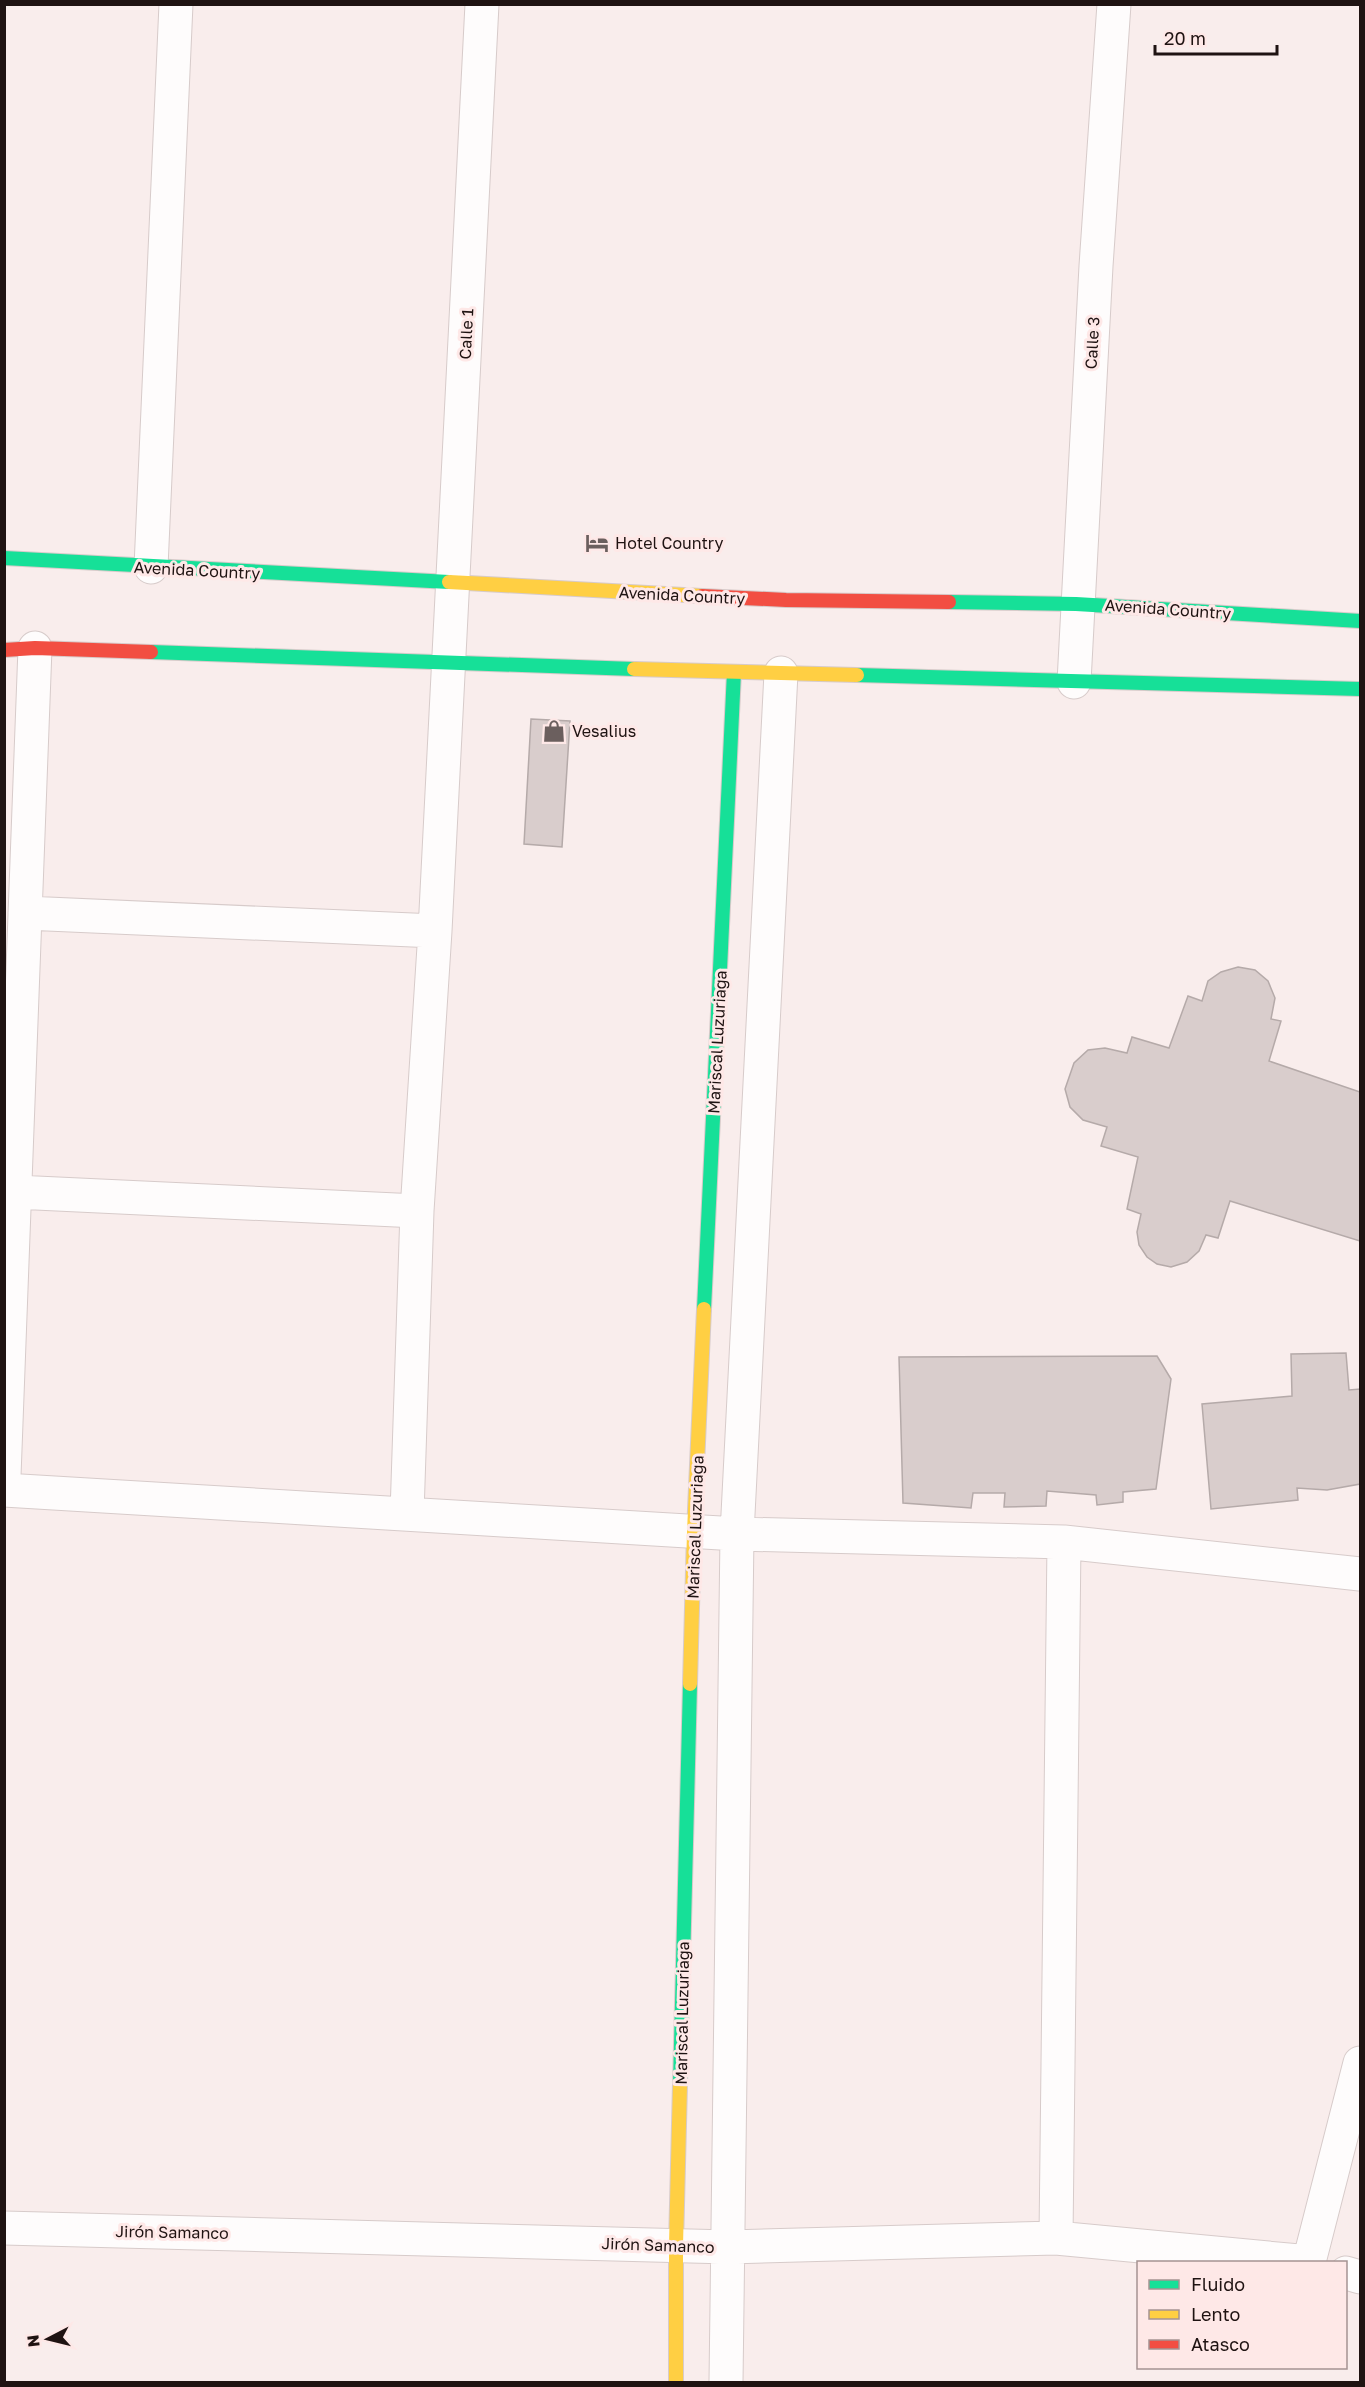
<svg xmlns="http://www.w3.org/2000/svg" width="1365" height="2387" font-family="'Golos Text',sans-serif">
<style>
.building{fill:#d9cdcc;stroke:#b5aaa9;stroke-width:1.5}
.lines{fill:none;stroke-linecap:round;stroke-linejoin:round}
.street-casing{stroke:#d7cbca;stroke-width:35}
.fast-casing{stroke:#d7cbca;stroke-width:16}
.slow-casing{stroke:#d7cbca;stroke-width:16}
.jam-casing{stroke:#d7cbca;stroke-width:16}
.street{stroke:#fefcfc;stroke-width:33}
.fast{stroke:#16e098;stroke-width:14}
.slow{stroke:#ffcf43;stroke-width:14}
.jam{stroke:#f24e42;stroke-width:14}
.labels{text-anchor:middle;dominant-baseline:central;stroke-width:6;stroke-linejoin:round;paint-order:stroke}
.street-label{font-size:16px;fill:#1f1312;stroke:#fee8e7}
.poi-label{font-size:16px;fill:#1f1312;stroke:#fee8e7;text-anchor:start}
</style>
<rect width="100%" height="100%" fill="#f9edec"/>
<!-- building -->
<path class="building" d="M 531,719 L 570,721 L 562,847 L 524,844 Z
M 1238,967 L 1255,970 L 1268,981 L 1275,998 L 1271,1019 L 1281,1021 L 1269,1061 L 1360,1092 L 1360,1241 L 1230,1201 L 1218,1238 L 1206,1235 L 1199,1251 L 1187,1262 L 1171,1267 L 1157,1264 L 1147,1257 L 1139,1245 L 1137,1232 L 1141,1214 L 1127,1209 L 1138,1157 L 1101,1146 L 1107,1127 L 1083,1120 L 1070,1107 L 1065,1089 L 1074,1063 L 1088,1050 L 1105,1048 L 1127,1053 L 1132,1037 L 1169,1048 L 1188,996 L 1202,1001 L 1208,981 L 1221,972 Z
M 1346,1353 L 1349,1390 L 1360,1389 L 1360,1484 L 1327,1490 L 1297,1488 L 1298,1500 L 1211,1509 L 1202,1404 L 1292,1396 L 1291,1354 Z
M 1157,1356 L 1171,1379 L 1156,1489 L 1123,1492 L 1123,1502 L 1097,1505 L 1096,1495 L 1047,1491 L 1046,1506 L 1004,1507 L 1005,1493 L 973,1493 L 971,1508 L 903,1503 L 899,1357 Z"/>
<g class="lines">
<!-- street casing -->
<g class="street-casing">
<path id="street" d="M 151,567 L 176,4
M 1074,682 L 1096,266 L 1114,4
M 25,913 L 435,931
M 15,1192 L 417,1211
M 4,1476 L 35,648
M 4,1490 L 737,1534 L 1064,1542 L 1360,1574
M 407,1514 L 417,1211 L 435,931 L 482,4
M 4,2228 L 729,2247 L 1056,2238 L 1310,2262
M 1056,2238 L 1064,1542
M 1309,2262 L 1360,2063
M 1346,2273 L 1360,2277
M 726,2382 L 737,1534 L 781,673"/>
</g>
<!-- fast casing -->
<g class="fast-casing">
<path id="fast" d="M 4,558 L 449,582
M 949,602 L 1076,604 L 1360,621
M 151,652 L 634,669
M 857,675 L 1360,689
M 704,1309 L 734,672
M 680,2084 L 690,1684"/>
</g>
<!-- slow casing -->
<g class="slow-casing">
<path id="slow" d="M 449,582 L 702,596
M 634,669 L 857,675
M 690,1684 L 694,1532 L 704,1309
M 676,2382 L 676,2245 L 680,2084"/>
</g>
<!-- jam casing -->
<g class="jam-casing">
<path id="jam" d="M 702,596 L 786,600 L 949,602
M 4,650 L 35,648 L 151,652"/>
</g>
<!-- street -->
<use href="#street" class="street"/>
<!-- fast -->
<use href="#fast" class="fast"/>
<!-- slow -->
<use href="#slow" class="slow"/>
<!-- jam -->
<use href="#jam" class="jam"/>
</g>
<!-- icons -->
<defs>
<g id="hotel-bare" transform="scale(1.8)"><path d="M-6-4.5h1.5V1H6V5H4.5V3h-9V5H-6ZM-4 0a1.8 1.8 0 1 1 3.6 0ZM.5 0V-2.5h3Q6-2.5 6 0Z" fill="#6b5f5e" stroke="#fee8e7" stroke-width="2.5" paint-order="stroke"/></g>
<g id="shop-bare" transform="scale(1.8)"><path d="M-5-2.5h2.3a2.7 3.5 0 0 1 5.4 0H5L5.5 6h-11ZM-1.5-2.5h3a1.5 2.3 0 0 0-3 0Z" fill="#6b5f5e" stroke="#fee8e7" stroke-width="2.5" paint-order="stroke"/></g>
</defs>
<g fill-rule="evenodd">
<use href="#hotel-bare" x="597" y="543"/>
<use href="#shop-bare" x="554" y="731"/>
</g>
<g class="labels">
<!-- street labels -->
<g class="street-label">
<text transform="translate(466 334) rotate(-87)">Calle 1</text>
<text transform="translate(1092 343) rotate(-87)">Calle 3</text>
<text transform="translate(197 570) rotate(3)">Avenida Country</text>
<text transform="translate(682 595) rotate(3)">Avenida Country</text>
<text transform="translate(1168 609) rotate(4)">Avenida Country</text>
<text transform="translate(717 1042) rotate(-87)">Mariscal Luzuriaga</text>
<text transform="translate(695 1527) rotate(-88)">Mariscal Luzuriaga</text>
<text transform="translate(682 2013) rotate(-89)">Mariscal Luzuriaga</text>
<text transform="translate(172 2232) rotate(1)">Jirón Samanco</text>
<text transform="translate(658 2245) rotate(2)">Jirón Samanco</text>
</g>
<!-- poi labels -->
<g class="poi-label">
<text x="615" y="543">Hotel Country</text>
<text x="572" y="731">Vesalius</text>
</g>
</g>
<!-- border -->
<rect width="1365" height="2387" fill="none" stroke="#1f1312" stroke-width="12"/>
<!-- legend -->
<rect x="1137" y="2261" width="210" height="108" fill="#fee8e7" stroke="#a59392" stroke-width="1.5"/>
<rect x="1149" y="2280" width="30" height="9" fill="#16e098" stroke="#a59392" stroke-width="1.5"/>
<text x="1191" y="2291" font-size="18" fill="#1f1312">Fluido</text>
<rect x="1149" y="2310" width="30" height="9" fill="#ffcf43" stroke="#a59392" stroke-width="1.5"/>
<text x="1191" y="2321" font-size="18" fill="#1f1312">Lento</text>
<rect x="1149" y="2340" width="30" height="9" fill="#f24e42" stroke="#a59392" stroke-width="1.5"/>
<text x="1191" y="2351" font-size="18" fill="#1f1312">Atasco</text>
<!-- north arrow -->
<g transform="translate(48 2339) rotate(263)" stroke="#fee8e7" stroke-width="4.5" paint-order="stroke">
<path d="M0-4.5L10 22L0 15L-10 22Z" fill="#1f1312"/>
<text y="-9" font-size="16" font-weight="bold" text-anchor="middle" fill="#1f1312">N</text>
</g>
<!-- scale -->
<path d="M1155 45v9h122v-9" fill="none" stroke="#1f1312" stroke-width="3"/>
<text x="1164" y="45" font-size="18" fill="#1f1312" stroke="#fee8e7" stroke-width="4.5" paint-order="stroke">20 m</text>
</svg>
